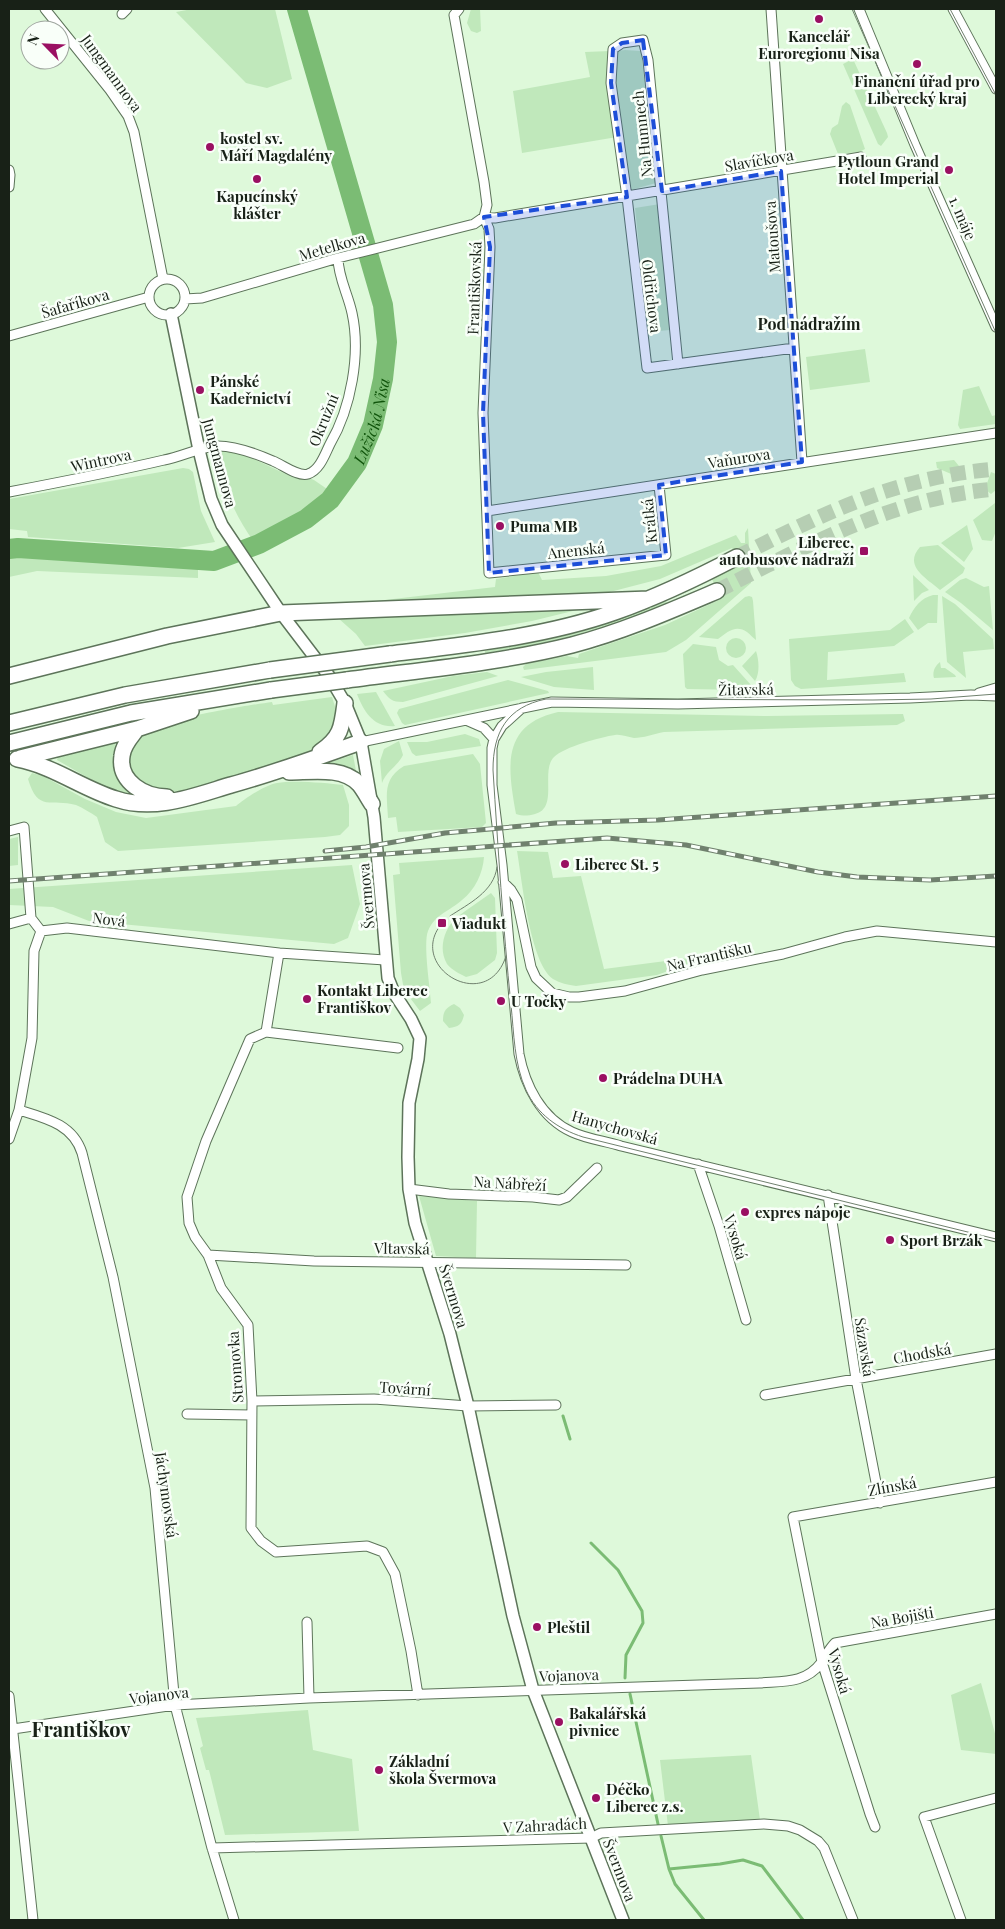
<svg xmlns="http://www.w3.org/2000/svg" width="1005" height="1929" font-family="'Playfair Display',serif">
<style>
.green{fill:#c0e8bb}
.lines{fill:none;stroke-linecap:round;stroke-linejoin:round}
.stream{stroke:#7bbc74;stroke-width:3}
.river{stroke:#7bbc74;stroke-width:20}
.trunk-tunnel{stroke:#b6ceb3;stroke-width:15;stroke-dasharray:15 8;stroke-linecap:butt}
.minor-casing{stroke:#5d745a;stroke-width:11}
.tertiary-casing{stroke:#5d745a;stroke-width:14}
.trunk-casing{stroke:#5d745a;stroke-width:18}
.minor{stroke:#fff;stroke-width:9}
.tertiary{stroke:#fff;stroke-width:11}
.trunk{stroke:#fff;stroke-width:15}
.tram{stroke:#70816e;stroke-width:1}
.rail-casing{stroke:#70816e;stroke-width:5}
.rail{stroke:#f9fff9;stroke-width:3;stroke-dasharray:9;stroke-linecap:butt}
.trunk-bridge-casing{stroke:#5d745a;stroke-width:18;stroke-linecap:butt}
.trunk-bridge{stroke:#fff;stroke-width:15}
.marked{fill:#1d4ed8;fill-opacity:0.2;stroke:#1d4ed8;stroke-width:4;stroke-dasharray:10 6;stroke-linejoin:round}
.poi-dot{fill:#9a1062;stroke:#f9fff9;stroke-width:2}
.labels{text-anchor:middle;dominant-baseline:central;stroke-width:5;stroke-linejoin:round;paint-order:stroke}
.poi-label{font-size:15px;font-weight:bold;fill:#182117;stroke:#f9fff9;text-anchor:start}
.street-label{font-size:15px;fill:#182117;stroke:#f9fff9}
.neighbourhood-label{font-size:16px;font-weight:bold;fill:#182117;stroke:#f9fff9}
.water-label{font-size:16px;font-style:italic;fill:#10540b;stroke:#f9fff9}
.district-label{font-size:20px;font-weight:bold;fill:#182117;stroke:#f9fff9}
</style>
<rect width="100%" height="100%" fill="#def9da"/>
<!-- green -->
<path class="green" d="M 192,9 L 275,9 L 292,79 L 267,88 L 246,83 L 176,12 Z
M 471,9 L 480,9 L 481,31 L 477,33 L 471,31 L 467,23 Z
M 625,50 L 641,51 L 656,183 L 631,190 L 615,78 L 617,51 Z
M 610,51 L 617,137 L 522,153 L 513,91 L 590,77 L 585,52 Z
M 853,59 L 887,133 L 888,137 L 881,146 L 878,144 L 843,64 Z
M 846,102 L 850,105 L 865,149 L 859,152 L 838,154 L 830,134 L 832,128 L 838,124 L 842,106 Z
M 660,204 L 670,330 L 648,332 L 635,208 Z
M 865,349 L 870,382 L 810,390 L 806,357 Z
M 979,386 L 992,416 L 996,415 L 996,424 L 960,429 L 958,425 L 963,390 Z
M 217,450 L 237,451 L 294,478 L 307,477 L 314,480 L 330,491 L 306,514 L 280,531 L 254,542 C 234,514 221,484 217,450 Z
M 954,460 L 959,466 L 959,474 L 956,476 L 937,468 L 936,462 Z
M 183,468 L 189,469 L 193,472 L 201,511 L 215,542 L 178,548 L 28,537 L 27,531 L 9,529 L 9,499 Z
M 991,472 L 996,474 L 996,490 L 991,494 L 985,489 Z
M 995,503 L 996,503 L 996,531 L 992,541 L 982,540 L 973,520 Z
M 967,525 L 973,549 L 964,562 L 941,543 Z
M 748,528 L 751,583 L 686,640 L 666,652 L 524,670 L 523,667 L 526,664 L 567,656 L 578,658 L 579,654 L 665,625 L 721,599 L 712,579 L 741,565 L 732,548 L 660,579 L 606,593 L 351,604 L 495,587 L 496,579 L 538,572 L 542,580 L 606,576 L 661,566 L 736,535 L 741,543 L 745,543 L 745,533 Z
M 938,545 L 965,568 L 963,573 L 940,590 C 926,578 903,566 920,547 Z
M 9,546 L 16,553 L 92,556 L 198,565 L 198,578 L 37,571 L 9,577 Z
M 913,575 L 929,590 L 922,593 L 914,601 Z
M 966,578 L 984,587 L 989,586 L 993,630 L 961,603 L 945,592 L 960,580 Z
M 933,595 L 938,595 L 937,623 L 928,623 L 918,630 L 909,618 C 914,607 921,598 933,595 Z
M 749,596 L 752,597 L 753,601 L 756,640 C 753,638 751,635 747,632 C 736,624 727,632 718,639 L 699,637 L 745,597 Z
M 942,596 L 955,604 L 993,639 L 994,649 L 963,652 L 966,678 L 947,662 Z
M 666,600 L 667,604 C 608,628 549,644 485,653 L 485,651 C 548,639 607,625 666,600 Z
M 581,609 L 532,621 L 465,633 L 365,646 L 356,634 L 338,618 Z
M 905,619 L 914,632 L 894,646 L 828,652 L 827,680 L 904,673 L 906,682 L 801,689 L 795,686 L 791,680 L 789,639 L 890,630 Z
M726 648a10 10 0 1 1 20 0a10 10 0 1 1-20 0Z
M 693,644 L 716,647 L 719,660 L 728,666 L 733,665 L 751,685 L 745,690 L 687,689 L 685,687 L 683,654 Z
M 756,651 C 759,660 760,673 755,681 L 742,666 Z
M 940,662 L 941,668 L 945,668 L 955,675 L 956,677 L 934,678 C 932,672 935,666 940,662 Z
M 593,667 L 594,690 L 554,687 L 521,677 L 546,672 Z
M 487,672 L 498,676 L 403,702 C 392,702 389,699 383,691 L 453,676 Z
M 508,680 L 548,691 L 549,693 L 405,725 L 402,723 L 397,713 L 399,709 Z
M 376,692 L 395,726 C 374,728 364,712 357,694 Z
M 332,697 L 337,713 L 338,723 C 333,730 328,740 322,745 C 304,760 186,795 163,792 C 149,790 135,782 130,769 C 127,761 128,747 134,740 C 150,720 244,706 272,702 L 273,705 Z
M 558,712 L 767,716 L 903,714 L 905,721 L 897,725 L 664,732 C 654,734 643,738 634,738 C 627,737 621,734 615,735 C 601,737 564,747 554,757 C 540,771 559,808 535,814 C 527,816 523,816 516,814 C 508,769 500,725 558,712 Z
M 465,734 L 479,739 L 481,746 L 416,756 L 412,753 L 407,742 L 427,742 Z
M 116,741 C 110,764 115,780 133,796 L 132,798 L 106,788 L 57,760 L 58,753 Z
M 399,741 L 403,755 C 398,766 387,770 382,783 L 380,761 L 384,749 Z
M 473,754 L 480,764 L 486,823 L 482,827 L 398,832 L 396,817 L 388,818 C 387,796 382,779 404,766 Z
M 353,755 L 357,776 L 328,765 L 328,763 Z
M 32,773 L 43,776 L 85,799 L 116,812 L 146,818 L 236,806 C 244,799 265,785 277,783 C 293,780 327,783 343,785 L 349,805 L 349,826 L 340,835 L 325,837 L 118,851 L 105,842 L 97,817 C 91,813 83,808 76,805 C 51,798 38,813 28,779 Z
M 18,837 L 18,865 L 9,866 L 9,839 Z
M 517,851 L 548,852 L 553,878 L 581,876 L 604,969 L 712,955 L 657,975 L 576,986 C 568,985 560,983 553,979 C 530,963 522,880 517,851 Z
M 484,857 C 483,873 475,890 462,900 C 450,911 435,914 428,931 C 423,944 430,986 431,1003 L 420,1011 L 404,990 L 401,973 L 393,875 L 400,874 L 399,863 Z
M 352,865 L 360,904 L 348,938 L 334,944 L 89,921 L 53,907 L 9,905 L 9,889 Z
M 491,893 L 495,898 L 497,953 L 495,960 L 477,974 L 466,977 C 460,974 452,970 447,964 C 438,949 444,929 456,918 C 467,909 480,901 491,893 Z
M 454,1004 L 460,1008 L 464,1015 C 462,1024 459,1027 449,1028 L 443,1021 C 443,1012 445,1008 454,1004 Z
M 419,1196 L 477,1201 L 476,1258 L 436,1256 Z
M 981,1683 L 996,1737 L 996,1754 L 961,1750 L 951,1695 Z
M 308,1710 L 313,1750 L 352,1759 L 359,1831 L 225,1835 L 209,1770 L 206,1770 L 200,1748 L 203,1746 L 196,1718 Z
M 751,1755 L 760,1820 L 668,1826 L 660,1760 Z"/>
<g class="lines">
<!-- stream -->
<path class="stream" d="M 563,1416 L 570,1439
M 591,1543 L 618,1570 L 642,1611 L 643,1623 L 626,1655 L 625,1678
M 630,1694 L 658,1824
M 661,1836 L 669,1869 L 675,1884 L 704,1920
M 669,1869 L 720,1864 L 743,1860 L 762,1866 L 803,1920"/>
<!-- river -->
<path class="river" id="s1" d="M 9,549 L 18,548 L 214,561 L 259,544 L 306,519 L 330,500 L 357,463 L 373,425 L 383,379 L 387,342 L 383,305 L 297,9"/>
<!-- trunk-tunnel -->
<path class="trunk-tunnel" d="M 737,557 C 825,513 896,477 996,469
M 717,591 C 806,546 895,497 996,489"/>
<!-- minor casing -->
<g class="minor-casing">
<path id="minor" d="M 45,9 L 110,90 L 128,116 L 134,132 L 163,279
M 459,9 L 454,15 L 484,182 L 487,205 L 484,217 L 489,229 L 490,247 L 483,413 L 489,573 L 666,555 L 659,485
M 771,9 L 802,462
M 859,9 L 915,145 L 996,327
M 953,9 L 996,89
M 122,14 L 127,9
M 9,170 L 10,175 L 9,187
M149 297a18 18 0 1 1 36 0a18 18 0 1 1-36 0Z
M 185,299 L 202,298 L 338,258 L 474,224 L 484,217 L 495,218 L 861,157
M 9,336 L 149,297
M 678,364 L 648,60 L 643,40 L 622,43 L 613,49 L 611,83 L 627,197 L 647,368 L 794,348
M 9,492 C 61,482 113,472 164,460 C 181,457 198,448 215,446 C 234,445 257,454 273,461 C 283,465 298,477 308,474 C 320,470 325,454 330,444 C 351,408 361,354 352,313 C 348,294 338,277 338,258
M 487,511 L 996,433
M 979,693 L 996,688
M 522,708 L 502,726 L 494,739 L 492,748 L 492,785 L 502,865 L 519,1054 C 525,1085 541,1118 572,1132 C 587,1139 605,1141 621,1146 L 996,1237
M 468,721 L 484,728 L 494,739
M 361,742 L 552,702 L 678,704 L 910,698 L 971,695 L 996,696
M 9,831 L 24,827 L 31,918 L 41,931
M 503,882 L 511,890 L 517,900 L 531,967 L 536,978 L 552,993 L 569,997 L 579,997 L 625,991 L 702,970 L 783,954 L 845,937 L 877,931 L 996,942
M 9,924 L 31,918
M 266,1032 L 250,1039 L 206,1141 L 187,1197 L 189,1223 L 195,1237 L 208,1255 L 221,1288 L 248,1325 L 252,1401 L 251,1528 L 261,1541 L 276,1552 L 367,1546 L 383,1552 L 395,1574 L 411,1651 L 418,1695
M 266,1032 L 398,1048
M 266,1032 L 279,953
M 19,1110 C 45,1118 73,1124 82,1153 L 113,1277 L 155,1488 L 175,1705 L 212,1848 L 234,1920
M 9,1139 L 19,1110 L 32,1038 L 34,951 L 41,931 L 67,928 L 279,953 L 385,960
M 698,1164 L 719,1226 L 746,1320
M 409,1189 L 449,1194 L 533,1197 L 559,1200 L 567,1197 L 597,1168
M 828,1195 L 856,1379 L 880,1503
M 208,1255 L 314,1261 L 626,1265
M 765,1395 L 996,1354
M 252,1401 L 374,1399 L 468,1406 L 556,1405
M 187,1414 L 252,1415
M 307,1622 L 309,1698
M 9,1696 L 33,1920
M 13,1729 L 175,1705 L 309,1698 L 759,1683 C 783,1681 805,1684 821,1663 C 826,1656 829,1649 835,1643 L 996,1614
M 875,1827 L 870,1814 L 822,1662 L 793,1517 L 996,1482
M 212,1848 L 591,1838 L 601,1833 L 764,1824 L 788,1826 L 800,1830 L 818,1841 L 824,1848 L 853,1920
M 961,1920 L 924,1817 L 996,1798"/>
</g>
<!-- tertiary casing -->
<g class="tertiary-casing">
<path id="tertiary" d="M 171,314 L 199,450 L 211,499 L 222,525 L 281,613 L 329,676 L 345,703 L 361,742 L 374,817 L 388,978 L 394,993 L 411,1019 L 420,1038 L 418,1059 L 409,1103 L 408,1157 L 409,1189 L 415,1223 L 450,1334 L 468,1406 L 513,1616 L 533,1690 L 623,1920"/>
</g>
<!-- trunk casing -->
<g class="trunk-casing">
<path id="trunk" d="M 390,654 C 464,645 544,637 615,612 C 657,597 697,578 737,557
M 9,676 L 167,636 L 281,613 L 649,599
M 347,680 C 421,670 500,663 572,645 C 622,632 670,611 717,591
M 9,723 L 125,695 L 270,670
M 137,729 C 131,737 123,745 122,756 C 118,782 145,797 167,797
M 9,743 L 131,713 L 271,690
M 320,752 C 341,738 342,727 345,703
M 20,758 L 137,729 L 191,711
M 17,759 C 54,766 81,788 116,799 C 155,812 194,796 231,785 C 275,773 318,757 361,742
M 289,772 C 311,772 342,766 359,784 C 364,790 368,798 372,804"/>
</g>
<!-- minor -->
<use href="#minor" class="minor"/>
<!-- tertiary -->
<use href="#tertiary" class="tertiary"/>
<!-- trunk -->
<use href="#trunk" class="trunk"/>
<!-- tram -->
<path class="tram" d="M 852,9 L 996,333
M 950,9 L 996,95
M 996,694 L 931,699 L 873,700 L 546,699 C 507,707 493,732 493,770 C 498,848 503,927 511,1005 C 514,1033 514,1064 526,1090 C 537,1114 558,1129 583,1137 L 996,1239
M 450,916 C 468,904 494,892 497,867
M 444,921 C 402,965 487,1017 506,956"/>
<!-- rail casing -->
<g class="rail-casing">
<path id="rail" d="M 325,851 L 366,847 L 445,833 L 556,823 L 658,820 L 996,796
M 9,881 L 607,838 L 686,845 L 818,872 L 857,877 L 930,880 L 996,876"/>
</g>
<!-- rail -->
<use href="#rail" class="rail"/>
<!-- trunk-bridge casing -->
<g class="trunk-bridge-casing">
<path id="trunk-bridge" d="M 270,670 L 390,654
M 271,690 L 347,680"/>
</g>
<!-- trunk-bridge -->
<use href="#trunk-bridge" class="trunk-bridge"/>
</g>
<!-- marked area -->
<path class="marked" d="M 643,40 L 662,191 L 781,171 L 802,462 L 659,485 L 666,555 L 489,573 L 483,413 L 490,247 L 484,217 L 627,197 L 611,83 L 613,49 L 622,43 Z"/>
<!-- markers -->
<g class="poi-dot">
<circle cx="819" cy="19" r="5"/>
<circle cx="917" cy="64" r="5"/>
<circle cx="210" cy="147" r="5"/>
<circle cx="949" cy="170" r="5"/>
<circle cx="257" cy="179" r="5"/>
<circle cx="200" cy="390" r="5"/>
<circle cx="500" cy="526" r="5"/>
<rect x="859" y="546" width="10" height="10" rx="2.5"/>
<circle cx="565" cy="864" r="5"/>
<rect x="437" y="918" width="10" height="10" rx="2.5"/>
<circle cx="307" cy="999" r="5"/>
<circle cx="501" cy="1001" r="5"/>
<circle cx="603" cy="1078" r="5"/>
<circle cx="745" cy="1212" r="5"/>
<circle cx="890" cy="1240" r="5"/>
<circle cx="537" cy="1627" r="5"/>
<circle cx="559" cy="1722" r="5"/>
<circle cx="379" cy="1770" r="5"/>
<circle cx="596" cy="1798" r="5"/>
</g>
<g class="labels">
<!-- poi labels -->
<g class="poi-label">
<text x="819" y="36" text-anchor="middle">Kancelář<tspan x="819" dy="17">Euroregionu Nisa</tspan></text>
<text x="917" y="81" text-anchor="middle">Finanční úřad pro<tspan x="917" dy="17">Liberecký kraj</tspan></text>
<text x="220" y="138">kostel sv.<tspan x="220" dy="17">Máří Magdalény</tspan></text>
<text x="939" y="161" text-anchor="end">Pytloun Grand<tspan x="939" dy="17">Hotel Imperial</tspan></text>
<text x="257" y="196" text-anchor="middle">Kapucínský<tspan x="257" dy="17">klášter</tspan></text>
<text x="210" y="381">Pánské<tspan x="210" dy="17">Kadeřnictví</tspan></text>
<text x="510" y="526">Puma MB</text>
<text x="854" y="542" text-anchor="end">Liberec,<tspan x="854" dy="17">autobusové nádraží</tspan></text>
<text x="575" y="864">Liberec St. 5</text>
<text x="452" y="923">Viadukt</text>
<text x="317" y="990">Kontakt Liberec<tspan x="317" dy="17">Františkov</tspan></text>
<text x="511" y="1001">U Točky</text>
<text x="613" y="1078">Prádelna DUHA</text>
<text x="755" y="1212">expres nápoje</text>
<text x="900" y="1240">Sport Brzák</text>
<text x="547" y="1627">Pleštil</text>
<text x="569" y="1713">Bakalářská<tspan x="569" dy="17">pivnice</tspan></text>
<text x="389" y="1761">Základní<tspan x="389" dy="17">škola Švermova</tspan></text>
<text x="606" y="1789">Déčko<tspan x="606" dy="17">Liberec z.s.</tspan></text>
</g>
<!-- street labels -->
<g class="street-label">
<text transform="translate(112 73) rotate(54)">Jungmannova</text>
<text transform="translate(642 134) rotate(-96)">Na Humnech</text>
<text transform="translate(759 160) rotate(-10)">Slavíčkova</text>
<text transform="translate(963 218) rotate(67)">1. máje</text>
<text transform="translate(772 237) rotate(-94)">Matoušova</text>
<text transform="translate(332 246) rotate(-16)">Metelkova</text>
<text transform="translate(474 288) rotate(-88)">Františkovská</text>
<text transform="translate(652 296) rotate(83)">Oldřichova</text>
<text transform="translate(75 303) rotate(-16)">Šafaříkova</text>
<text transform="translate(323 420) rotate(-68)">Okružní</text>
<text transform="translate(739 458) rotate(-9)">Vaňurova</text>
<text transform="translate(101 460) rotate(-12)">Wintrova</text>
<text transform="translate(220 463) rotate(75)">Jungmannova</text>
<text transform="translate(649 521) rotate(-96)">Krátká</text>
<text transform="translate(576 550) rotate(-6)">Anenská</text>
<text transform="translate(746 689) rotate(-1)">Žitavská</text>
<text transform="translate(366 896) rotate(-95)">Švermova</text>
<text transform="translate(109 919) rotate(7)">Nová</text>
<text transform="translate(709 956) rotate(-13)">Na Františku</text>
<text transform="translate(615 1127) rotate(16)">Hanychovská</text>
<text transform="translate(510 1183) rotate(3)">Na Nábřeží</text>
<text transform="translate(736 1237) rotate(73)">Vysoká</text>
<text transform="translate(402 1248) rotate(1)">Vltavská</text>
<text transform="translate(454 1296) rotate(73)">Švermova</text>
<text transform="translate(865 1347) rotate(81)">Sázavská</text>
<text transform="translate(922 1353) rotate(-10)">Chodská</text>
<text transform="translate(235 1367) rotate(-94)">Stromovka</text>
<text transform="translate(405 1388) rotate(4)">Tovární</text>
<text transform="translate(892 1486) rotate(-10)">Zlínská</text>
<text transform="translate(167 1495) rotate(82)">Jáchymovská</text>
<text transform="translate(902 1617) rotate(-10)">Na Bojišti</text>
<text transform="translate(840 1671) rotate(74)">Vysoká</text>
<text transform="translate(569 1675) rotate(-2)">Vojanova</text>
<text transform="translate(159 1695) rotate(-7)">Vojanova</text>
<text transform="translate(545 1825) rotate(-3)">V Zahradách</text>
<text transform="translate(620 1870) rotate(69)">Švermova</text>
</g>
<!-- neighbourhood labels -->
<g class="neighbourhood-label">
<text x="809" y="323">Pod nádražím</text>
</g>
<!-- water labels -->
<g class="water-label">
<text stroke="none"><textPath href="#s1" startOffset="428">Lužická Nisa</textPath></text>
</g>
<!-- district labels -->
<g class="district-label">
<text x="81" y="1728">Františkov</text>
</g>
</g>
<!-- border -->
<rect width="1005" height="1929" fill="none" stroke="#182117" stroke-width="20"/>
<!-- north arrow -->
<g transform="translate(45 45) rotate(294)"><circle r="24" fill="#f9fff9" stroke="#9fa69f"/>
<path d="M0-4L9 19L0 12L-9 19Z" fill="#9a1062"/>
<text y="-8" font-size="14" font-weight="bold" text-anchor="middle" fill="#182117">N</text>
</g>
</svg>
